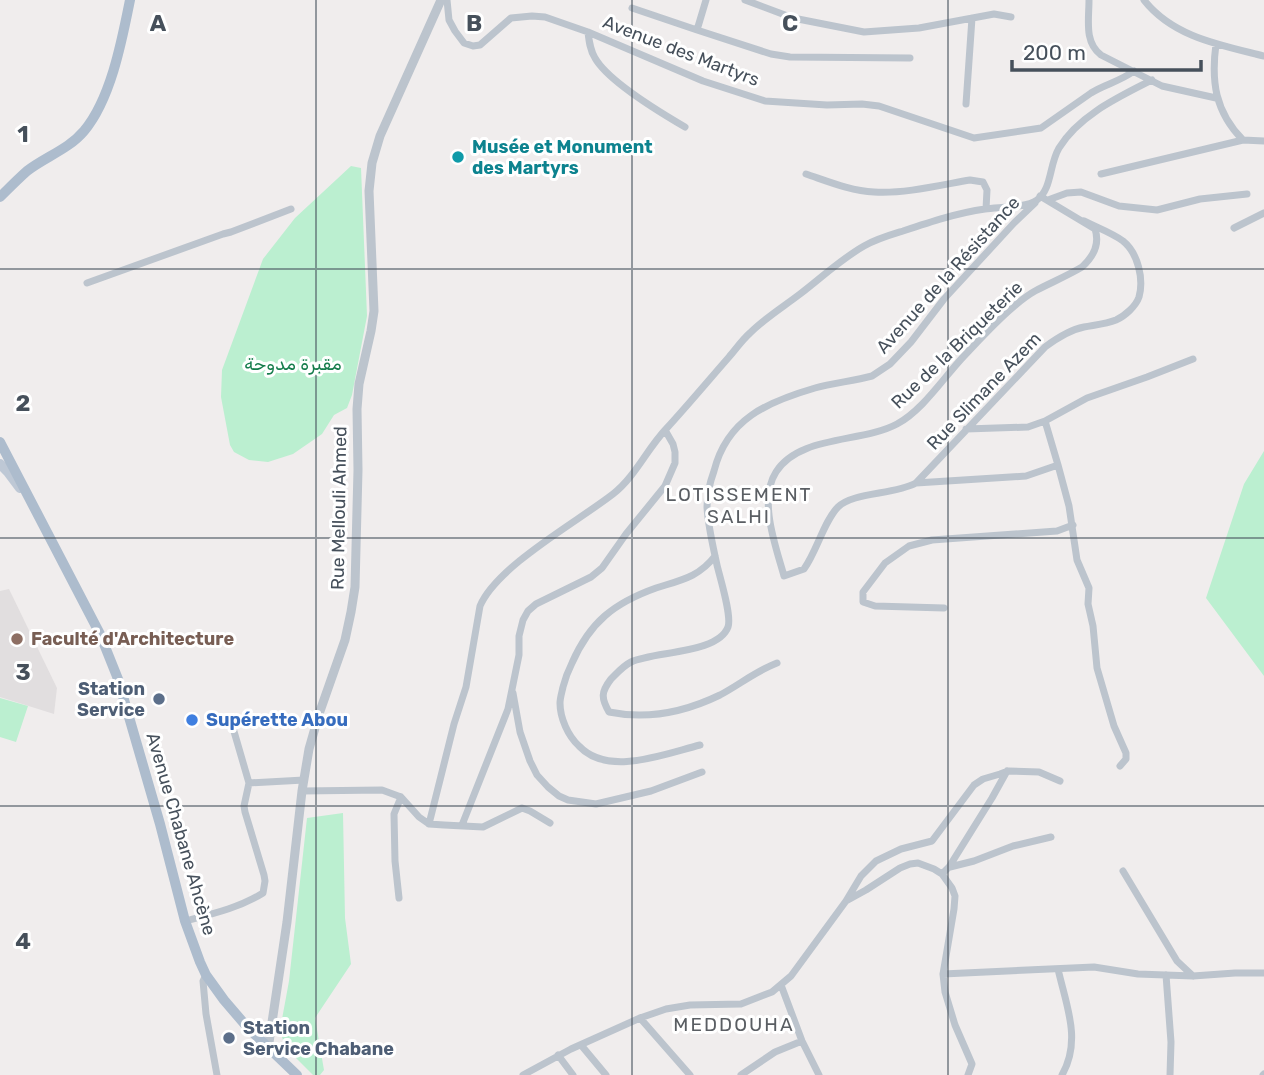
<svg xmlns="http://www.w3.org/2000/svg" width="1264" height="1075" font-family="Rubik,Vazirmatn,sans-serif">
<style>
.education{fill:#e1dedf}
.green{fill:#bbefd0}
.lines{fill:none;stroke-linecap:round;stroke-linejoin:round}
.minor{stroke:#bcc4cd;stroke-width:7}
.tertiary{stroke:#bcc4cd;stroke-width:9}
.secondary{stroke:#bec8d5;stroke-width:10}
.primary{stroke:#adbccd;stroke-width:10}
.grid{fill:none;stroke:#46505b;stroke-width:2;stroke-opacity:0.55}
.culture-dot{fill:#0f9aa8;stroke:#fff;stroke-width:2.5}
.education-dot{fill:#8d6e63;stroke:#fff;stroke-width:2.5}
.service-dot{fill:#5c6f8a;stroke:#fff;stroke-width:2.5}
.shop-dot{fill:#3f7fe0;stroke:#fff;stroke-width:2.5}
.labels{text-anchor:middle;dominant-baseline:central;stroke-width:6;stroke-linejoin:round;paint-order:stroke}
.street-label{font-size:18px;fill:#46505b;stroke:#fff}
.culture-label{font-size:18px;font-weight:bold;fill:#0d838f;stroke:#fff;text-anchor:start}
.park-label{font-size:18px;fill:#167d4c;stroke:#fff}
.education-label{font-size:18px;font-weight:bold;fill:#785e54;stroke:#fff;text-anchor:start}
.service-label{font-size:18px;font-weight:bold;fill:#4e5e75;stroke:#fff;text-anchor:end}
.shop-label{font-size:18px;font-weight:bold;fill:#366cbe;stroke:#fff;text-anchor:start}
.neighbourhood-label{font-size:19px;letter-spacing:2px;fill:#5a5e63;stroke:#fff}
.grid-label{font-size:23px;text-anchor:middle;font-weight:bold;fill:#46505b;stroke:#fff;stroke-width:6;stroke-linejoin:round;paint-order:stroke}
</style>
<rect width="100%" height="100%" fill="#f0eded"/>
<!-- education -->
<path class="education" d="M 9,589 L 57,688 L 54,714 L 0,697 L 0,591 Z"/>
<!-- green -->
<path class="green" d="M 351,166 L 361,168 L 367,316 L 352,395 L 347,408 L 334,415 L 322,434 L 293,454 L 268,462 L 249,460 L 234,452 L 230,445 L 221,397 L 222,370 L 263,259 L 295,218 Z
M 1264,451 L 1264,676 L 1206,598 L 1244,484 Z
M 0,698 L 28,706 L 16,742 L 0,737 Z
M 343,813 L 345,918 L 351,964 L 315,1018 L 324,1070 L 320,1075 L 313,1075 L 285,1047 L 280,1030 L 289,981 L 307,818 Z"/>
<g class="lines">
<!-- minor -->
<path class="minor" d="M 447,0 L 449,20 L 455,31 L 464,43 L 473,46 L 480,45 L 511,18 L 532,16 L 545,17 L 588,32 L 703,81 L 765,101 L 827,105 L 862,104 L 879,106 L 974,138 L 1041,128 L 1091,93 C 1105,84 1119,82 1134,71
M 706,0 L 697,30 L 771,54 L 790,57 L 910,58
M 745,0 L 793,18 L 864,32 L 919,28 L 994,14 L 1011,17
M 1089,0 C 1089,20 1084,42 1101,55 L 1162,86 L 1216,98
M 1144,0 C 1173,37 1220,45 1264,56
M 632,8 L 697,30
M 588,32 C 589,41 590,50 595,58 C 608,81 661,113 685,127
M 1216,44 C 1211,81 1215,112 1243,140
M 966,104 L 972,18
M 806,174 C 827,181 851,191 874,192 C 904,194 941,185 970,180 L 983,182 L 987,190 L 986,209
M 1101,174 L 1243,140 L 1264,141
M 1040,196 L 1095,229 C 1100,244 1093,257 1082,267 C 1067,276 1050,283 1035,291 C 1012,304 982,337 964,356 C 944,377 923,410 897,424 C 862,443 799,435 776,472 C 758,500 776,547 784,576 L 804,569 C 817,551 824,521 838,507 C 853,492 894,495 916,483 L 1045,347 C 1057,338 1069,330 1084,327 C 1094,325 1106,324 1116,320 C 1125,316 1136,306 1139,297 C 1144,279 1138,253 1123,241 C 1112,233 1096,227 1084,221
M 1048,200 L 1067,193 L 1081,192 L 1119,206 L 1157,210 L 1200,199 L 1247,194
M 1234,228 L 1264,213
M 87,283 L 223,234 L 231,232 L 291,209
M 1045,421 L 1087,398 L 1147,377 L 1193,359
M 1058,465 L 1069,506 L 1077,560 L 1089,588 L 1088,604 L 1093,626 L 1097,668 L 1114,726 L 1126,753 L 1126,759 L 1120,766
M 916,483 L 1026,476 L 1058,465 L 1045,421 L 1028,427 L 966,429
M 944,608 L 875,606 L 863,602 L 863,592 L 885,563 L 909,546 L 932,540 L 1057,531 L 1073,525
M 777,663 C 756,671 739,685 720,695 C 685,712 648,720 609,712 C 601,698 601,692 611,679 C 617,673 623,666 631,662 C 654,651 718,654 728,627 C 732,616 720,578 717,565 C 713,546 708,526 707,507 C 707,495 710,482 714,471 C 727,419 767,402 815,388 C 833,383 853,381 872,376 L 890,364 L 911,342 L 944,299 L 1014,223 L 1035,203
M 513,693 L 520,732 L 530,761 L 537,775 L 548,787 L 559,796 L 568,800 L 596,804 L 651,791 L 702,772
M 233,728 L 249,783
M 700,745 C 664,754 608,777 579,746 C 568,736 560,718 560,703 C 560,698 562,692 563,687 C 565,679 568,671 572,663 C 590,622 614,603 656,588 C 681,580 699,577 715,556
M 302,791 L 382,790 L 401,797 L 394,814 L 395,861 L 399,898
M 401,797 L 419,817 L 429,824 L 444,825 L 483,827 L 522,808 L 530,811 L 550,823
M 429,824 L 454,724 L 466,687 L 480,606 C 497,566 577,522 613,494 C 635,477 647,449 666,429 C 688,405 708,381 729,357 C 736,349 742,340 750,333 C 765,318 783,307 800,294 C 821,278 841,259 864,246 C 876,239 890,235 903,231 C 930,222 957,213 985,209 C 999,207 1026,208 1037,200 C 1052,189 1049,165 1059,148 C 1079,115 1119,97 1152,80
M 462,825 L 508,709 L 519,655 L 519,636 L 523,620 L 528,611 L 536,604 L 591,577 L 602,568 L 626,534 L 665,486 L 675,463 L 675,452 L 673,444 L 665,430
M 950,867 L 974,861 L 1013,846 L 1051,837
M 1123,871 L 1177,961 L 1193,976
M 942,874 L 949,867 L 992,798 L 1007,771
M 846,901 L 861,876 L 876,861 L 901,849 L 932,841 L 974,785 L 983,779 L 1000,774 L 1008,771 L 1039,772 L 1060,781
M 185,921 C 212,914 239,908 263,893 L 265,881 L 264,875 L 245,812 L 244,806 L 249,783 L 304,780
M 1058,969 C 1066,1005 1082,1040 1062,1075
M 943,974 L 945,992 L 955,1025 L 972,1064 L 968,1075
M 206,975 L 203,981 L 206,1014 L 217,1075
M 1166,975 L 1171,1042 L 1170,1075
M 781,985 L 802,1041 L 819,1075
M 640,1018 L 690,1075
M 581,1045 L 606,1075
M 558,1055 L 573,1075
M 523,1075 L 571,1049 L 640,1018 L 666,1009 L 690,1005 L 741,1004 L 772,992 L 791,976 L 846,901 L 866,890 L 900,868 L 910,864 L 918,863 L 934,869 L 942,874 L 952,888 L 955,896 L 954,909 L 943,974 L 1094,967 L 1138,974 L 1193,976 L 1235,973 L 1264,973
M 741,1075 L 775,1052 L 802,1041
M 1263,1075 L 1264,1074"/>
<!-- tertiary -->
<path class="tertiary" d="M 268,1049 L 287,922 L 302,791 L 309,749 L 319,714 L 345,640 L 351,612 L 355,587 L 358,470 L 357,409 L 359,384 L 371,331 L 374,311 L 369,191 L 372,163 L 380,136 L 441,0"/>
<!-- secondary -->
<path class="secondary" d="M 0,464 L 8,472 L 20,488"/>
<!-- primary -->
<path class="primary" d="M 0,197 C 9,188 18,179 27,171 C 45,157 69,149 84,131 C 111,99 122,40 130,0
M 0,442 L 100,634 L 118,679 L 160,824 L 185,921 L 200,962 L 206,975 L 224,1000 L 248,1028 L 297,1075"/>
</g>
<!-- grid -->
<path class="grid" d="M 316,0 L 316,1075M 632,0 L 632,1075M 948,0 L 948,1075M 0,269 L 1264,269M 0,538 L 1264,538M 0,806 L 1264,806"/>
<!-- markers -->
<circle class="culture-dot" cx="458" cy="157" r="7"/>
<circle class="education-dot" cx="17" cy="639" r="7"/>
<g class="service-dot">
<circle cx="159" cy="699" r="7"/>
<circle cx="229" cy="1038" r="7"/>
</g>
<circle class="shop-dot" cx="192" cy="720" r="7"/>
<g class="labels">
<!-- street labels -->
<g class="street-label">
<text transform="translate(681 51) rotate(21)">Avenue des Martyrs</text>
<text transform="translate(948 275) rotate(-48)">Avenue de la Résistance</text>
<text transform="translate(957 345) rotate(-44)">Rue de la Briqueterie</text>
<text transform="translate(984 391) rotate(-46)">Rue Slimane Azem</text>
<text transform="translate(339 508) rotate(-89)">Rue Mellouli Ahmed</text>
<text transform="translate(181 834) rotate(74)">Avenue Chabane Ahcène</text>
</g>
<!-- culture labels -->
<g class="culture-label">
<text x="472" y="147">Musée et Monument<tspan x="472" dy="21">des Martyrs</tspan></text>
</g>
<!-- park labels -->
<g class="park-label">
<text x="293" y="364">مقبرة مدوحة</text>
</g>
<!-- education labels -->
<g class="education-label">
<text x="31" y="639">Faculté d'Architecture</text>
</g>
<!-- service labels -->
<g class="service-label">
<text x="145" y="689">Station<tspan x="145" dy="21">Service</tspan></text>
<text x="243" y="1028" text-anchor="start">Station<tspan x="243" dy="21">Service Chabane</tspan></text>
</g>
<!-- shop labels -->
<g class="shop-label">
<text x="206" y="720">Supérette Abou</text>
</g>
<!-- neighbourhood labels -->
<g class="neighbourhood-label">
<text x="739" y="494">LOTISSEMENT<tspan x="739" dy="22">SALHI</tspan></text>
<text x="734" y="1024">MEDDOUHA</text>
</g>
</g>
<g class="grid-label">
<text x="158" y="31">A</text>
<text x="474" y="31">B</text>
<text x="790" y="31">C</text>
<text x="23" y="142">1</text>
<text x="23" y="411">2</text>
<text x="23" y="680">3</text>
<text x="23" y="949">4</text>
</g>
<!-- scale -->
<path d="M1012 60v10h189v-10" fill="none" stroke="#46505b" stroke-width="3.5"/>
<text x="1023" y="60" font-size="21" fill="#46505b" stroke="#ffffff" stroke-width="5" paint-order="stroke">200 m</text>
</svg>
